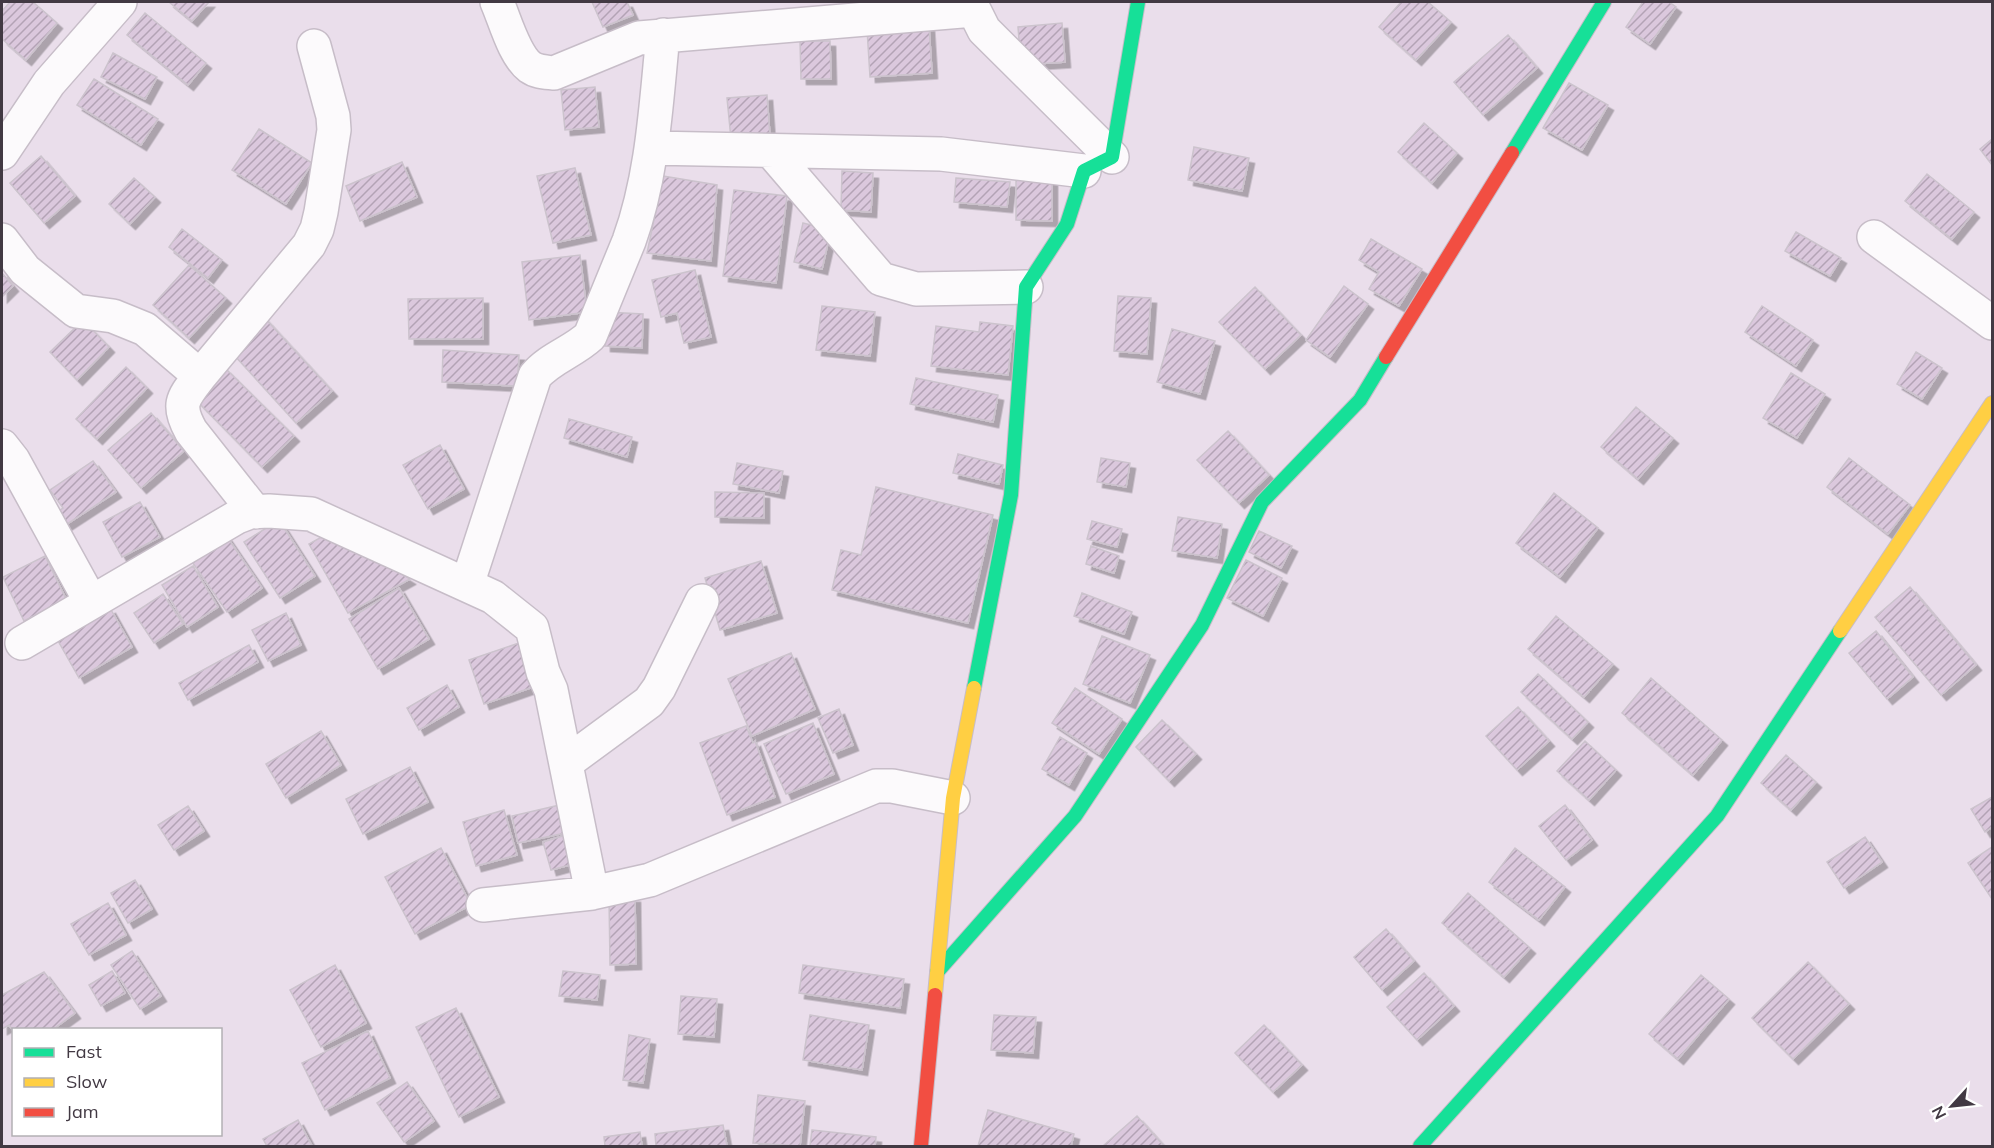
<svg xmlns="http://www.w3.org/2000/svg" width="1994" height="1148" font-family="Mulish,sans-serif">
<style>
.building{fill:url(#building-hatch);stroke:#ccc3cd;stroke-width:1.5;filter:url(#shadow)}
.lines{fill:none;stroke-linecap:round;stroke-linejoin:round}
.street-casing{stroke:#c7bdc8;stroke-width:36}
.fast-casing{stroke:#c7bdc8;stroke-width:16}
.slow-casing{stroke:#c7bdc8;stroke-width:16}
.jam-casing{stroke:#c7bdc8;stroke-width:16}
.street{stroke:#fcfafc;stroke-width:33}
.fast{stroke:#16e098;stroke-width:14}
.slow{stroke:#ffcf43;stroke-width:14}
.jam{stroke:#f24e42;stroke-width:14}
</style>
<defs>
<pattern id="building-hatch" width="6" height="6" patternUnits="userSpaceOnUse" patternTransform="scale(1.5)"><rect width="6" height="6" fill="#dbc8dd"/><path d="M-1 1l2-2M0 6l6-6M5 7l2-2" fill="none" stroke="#b3a3b5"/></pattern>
<filter id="shadow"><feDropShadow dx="5.5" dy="5.5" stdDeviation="0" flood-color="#0004"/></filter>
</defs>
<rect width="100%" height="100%" fill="#eadeeb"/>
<!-- building -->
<path class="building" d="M 10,2 L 33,2 L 57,23 L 26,60 L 2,39 L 2,11 Z
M 169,2 L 209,2 L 192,21 Z
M 592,2 L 627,2 L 633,15 L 603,27 Z
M 1401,2 L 1428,2 L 1451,22 L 1416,60 L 1379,27 Z
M 1643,2 L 1669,2 L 1676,7 L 1650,44 L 1626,27 Z
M 145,13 L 206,63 L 188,85 L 127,35 Z
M 1062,23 L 1065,62 L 1021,65 L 1018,27 Z
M 929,26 L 932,73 L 870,77 L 867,29 Z
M 1508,35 L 1537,68 L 1483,115 L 1454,82 Z
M 800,41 L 830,41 L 831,79 L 801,79 Z
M 113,53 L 157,77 L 145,99 L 101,77 Z
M 94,79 L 158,119 L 141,145 L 77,105 Z
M 1569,83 L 1608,105 L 1582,150 L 1543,128 Z
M 595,87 L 599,127 L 565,130 L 561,90 Z
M 767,95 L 770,136 L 731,139 L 727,98 Z
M 1424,123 L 1457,153 L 1432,183 L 1398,152 Z
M 259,129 L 312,163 L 286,204 L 232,170 Z
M 1992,139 L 1992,165 L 1980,149 Z
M 1194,147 L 1249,158 L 1242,191 L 1188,180 Z
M 41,156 L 75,196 L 44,223 L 10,183 Z
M 402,162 L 417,197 L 360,221 L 346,186 Z
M 575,168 L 591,235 L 553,243 L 537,176 Z
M 842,171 L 873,173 L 871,212 L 841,210 Z
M 1016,172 L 1052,172 L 1052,221 L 1016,220 Z
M 1927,174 L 1974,212 L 1952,239 L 1905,201 Z
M 663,176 L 717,185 L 711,261 L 647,253 Z
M 134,178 L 155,197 L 130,224 L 109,204 Z
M 956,178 L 1010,182 L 1007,207 L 954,202 Z
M 734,190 L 787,196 L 776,283 L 723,276 Z
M 803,223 L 831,230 L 822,269 L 794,262 Z
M 182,229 L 222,260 L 208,278 L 169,247 Z
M 1796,232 L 1841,258 L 1830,276 L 1785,251 Z
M 1371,239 L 1422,269 L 1399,306 L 1369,289 L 1379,272 L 1359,260 Z
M 580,255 L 587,312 L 529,320 L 522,262 Z
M 189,265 L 226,298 L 189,338 L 153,305 Z
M 695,270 L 711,337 L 684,343 L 677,313 L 661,317 L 652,280 Z
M 2,273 L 13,286 L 2,297 Z
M 1344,286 L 1368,304 L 1330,357 L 1306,340 Z
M 1255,287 L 1301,335 L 1265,369 L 1219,322 Z
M 1118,296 L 1151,298 L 1147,354 L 1114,351 Z
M 483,298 L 483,339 L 409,339 L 408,299 Z
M 822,306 L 875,312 L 870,356 L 816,350 Z
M 1762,306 L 1813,340 L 1796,366 L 1745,332 Z
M 606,312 L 643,314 L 642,348 L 605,346 Z
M 261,314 L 332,391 L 296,423 L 226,346 Z
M 83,320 L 109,347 L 77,380 L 50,352 Z
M 980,322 L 1013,326 L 1008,375 L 931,366 L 936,326 L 979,332 Z
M 1172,329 L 1215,341 L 1200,394 L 1157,382 Z
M 443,350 L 519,355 L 517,386 L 442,382 Z
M 1916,352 L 1942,368 L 1922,399 L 1897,384 Z
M 126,367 L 147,388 L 97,439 L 76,419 Z
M 225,368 L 294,436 L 262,467 L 195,399 Z
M 1791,373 L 1825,394 L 1797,438 L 1763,418 Z
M 916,378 L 998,395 L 993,422 L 910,404 Z
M 1636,407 L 1673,438 L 1638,479 L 1601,447 Z
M 151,413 L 184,451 L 141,488 L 108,450 Z
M 569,419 L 632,437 L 627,457 L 564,438 Z
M 1228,431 L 1269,475 L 1239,503 L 1197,460 Z
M 440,445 L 464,489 L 428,509 L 403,465 Z
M 958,454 L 1003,465 L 999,484 L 953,473 Z
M 1101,458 L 1130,463 L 1126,487 L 1097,482 Z
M 1849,458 L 1910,505 L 1888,534 L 1827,487 Z
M 93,461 L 116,492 L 61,528 L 53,515 L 63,508 L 50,490 Z
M 737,463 L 783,471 L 779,493 L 733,484 Z
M 876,487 L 993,515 L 968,623 L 832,590 L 841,550 L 861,555 Z
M 715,492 L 764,493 L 764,518 L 715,517 Z
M 1554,493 L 1598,528 L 1560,577 L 1516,543 Z
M 140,502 L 160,537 L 122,557 L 103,522 Z
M 1178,517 L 1222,524 L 1217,558 L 1172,551 Z
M 279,520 L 315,576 L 280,598 L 244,542 Z
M 1092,521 L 1122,529 L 1117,547 L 1087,539 Z
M 223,531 L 262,588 L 227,612 L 188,556 Z
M 332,531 L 410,579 L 348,613 L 309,544 Z
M 1259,531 L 1292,546 L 1281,568 L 1249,552 Z
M 1091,546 L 1119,556 L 1114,573 L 1086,564 Z
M 45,556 L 66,599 L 24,621 L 3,577 Z
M 1246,560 L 1282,578 L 1263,616 L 1227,598 Z
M 761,561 L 777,613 L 720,630 L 705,578 Z
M 193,566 L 218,607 L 187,627 L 162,585 Z
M 1910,587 L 1976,665 L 1941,695 L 1875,617 Z
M 399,588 L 429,639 L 378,669 L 349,619 Z
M 1082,593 L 1132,612 L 1124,634 L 1074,616 Z
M 163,594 L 183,624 L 154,643 L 134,613 Z
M 110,608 L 132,647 L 79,678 L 57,639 Z
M 286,613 L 301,645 L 268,661 L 252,630 Z
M 1556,616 L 1613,664 L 1584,697 L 1528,649 Z
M 1876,631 L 1913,677 L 1887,699 L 1849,653 Z
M 1102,636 L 1150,655 L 1130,703 L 1083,684 Z
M 522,642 L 536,686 L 484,704 L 469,660 Z
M 249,645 L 258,662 L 188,700 L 179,683 Z
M 791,653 L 815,709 L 752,736 L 728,679 Z
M 1538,674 L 1588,722 L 1572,739 L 1521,692 Z
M 1651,678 L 1722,740 L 1693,775 L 1622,713 Z
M 447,685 L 459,707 L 419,730 L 407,708 Z
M 1075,688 L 1122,719 L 1099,754 L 1052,723 Z
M 1518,707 L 1549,741 L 1517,770 L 1486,736 Z
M 839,709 L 853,745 L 833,753 L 818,718 Z
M 1162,720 L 1196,754 L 1169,781 L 1136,747 Z
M 813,723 L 834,774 L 786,794 L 764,744 Z
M 746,726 L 753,743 L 755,741 L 775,797 L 727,815 L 700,743 Z
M 321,731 L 341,765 L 286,798 L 266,764 Z
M 1060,737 L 1087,753 L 1069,785 L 1042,769 Z
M 1585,741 L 1616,770 L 1589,800 L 1557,771 Z
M 1786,755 L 1816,782 L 1791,810 L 1761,783 Z
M 410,767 L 428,802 L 363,834 L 346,799 Z
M 1992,797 L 1992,827 L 1985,832 L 1971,809 Z
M 564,804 L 570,832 L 518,843 L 512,816 Z
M 1565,805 L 1592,840 L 1566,860 L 1539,826 Z
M 188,806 L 204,831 L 174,850 L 158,825 Z
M 504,810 L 517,855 L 476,866 L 463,822 Z
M 569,834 L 577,863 L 551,870 L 543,842 Z
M 1865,837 L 1882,862 L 1844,888 L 1827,862 Z
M 1992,847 L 1992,899 L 1968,863 Z
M 441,848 L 471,905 L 415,934 L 385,877 Z
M 1515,848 L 1565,887 L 1539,920 L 1489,882 Z
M 135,880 L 152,909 L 128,923 L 111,893 Z
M 1468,893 L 1530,948 L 1504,977 L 1442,923 Z
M 609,897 L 635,897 L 636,964 L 610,965 Z
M 108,903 L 126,935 L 89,955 L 71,924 Z
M 1386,929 L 1414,961 L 1382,990 L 1354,957 Z
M 132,951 L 161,996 L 140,1009 L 111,965 Z
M 1808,962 L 1849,1004 L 1793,1059 L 1752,1018 Z
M 335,965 L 366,1023 L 321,1047 L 290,990 Z
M 803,965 L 904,979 L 900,1008 L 799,993 Z
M 112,971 L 125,993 L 101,1006 L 89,985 Z
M 563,971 L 600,975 L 597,1000 L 559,996 Z
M 44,972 L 75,1013 L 52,1030 L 14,1030 L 14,1032 L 9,1025 L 2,1029 L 2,995 Z
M 1424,973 L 1454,1006 L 1417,1040 L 1387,1007 Z
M 1701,975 L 1729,999 L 1678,1059 L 1649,1034 Z
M 681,996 L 717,999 L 714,1037 L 678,1034 Z
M 456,1008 L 499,1097 L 459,1117 L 416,1027 Z
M 810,1015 L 869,1025 L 862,1070 L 803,1060 Z
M 994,1015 L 1036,1017 L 1033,1053 L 991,1050 Z
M 1264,1025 L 1302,1065 L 1273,1092 L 1235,1053 Z
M 368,1031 L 390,1078 L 325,1110 L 302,1063 Z
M 629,1035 L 650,1039 L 643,1083 L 623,1080 Z
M 407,1082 L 434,1121 L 404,1142 L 377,1103 Z
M 758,1095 L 805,1101 L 800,1146 L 753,1143 Z
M 988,1110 L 1074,1134 L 1071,1146 L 978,1146 Z
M 1137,1116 L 1164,1146 L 1103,1146 Z
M 298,1120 L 312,1146 L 267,1146 L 263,1139 Z
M 723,1125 L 727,1146 L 656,1146 L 655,1134 Z
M 812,1130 L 876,1137 L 875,1146 L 810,1146 Z
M 640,1132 L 642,1146 L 605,1146 L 604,1137 Z"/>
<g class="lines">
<!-- street casing -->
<g class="street-casing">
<path id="street" d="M 497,2 C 505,20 514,55 530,67 C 537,72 545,72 554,73 L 639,38 L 974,10
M 967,2 L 974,10 L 984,30 L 1112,157
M 651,148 L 941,154 L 1084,171
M 771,151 L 881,279 L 916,289 L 1026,287
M 2,153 L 49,83 L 120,2
M 1874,237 L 1992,323
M 2,240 L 25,270 L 76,311 L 113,316 L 145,329 L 200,376
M 2,446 L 13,460 L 91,602
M 255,512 L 191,431 C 176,404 183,398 200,376 L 309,245 L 317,229 L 321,212 L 334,130 L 333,116 L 314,46
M 467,585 L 535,376 C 550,358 573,352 590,336 L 629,241 C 653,175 656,103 663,35
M 22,643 L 237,517 L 250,512 L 269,511 L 311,514 L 493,597 L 532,628 L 543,672 L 551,690 L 592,893
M 566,763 L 649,702 L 659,688 L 702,601
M 483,905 L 592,893 L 650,880 L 876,786 L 892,786 L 953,798"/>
</g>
<!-- fast casing -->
<g class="fast-casing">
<path id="fast" d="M 1512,153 L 1604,2
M 974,688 L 1011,495 L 1026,287 L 1067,224 L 1084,171 L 1112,157 L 1138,2
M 937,972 L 1075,816 L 1202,625 L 1262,502 L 1360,400 L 1386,357
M 1420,1146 L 1717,816 L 1840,631"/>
</g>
<!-- slow casing -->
<g class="slow-casing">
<path id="slow" d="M 1840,631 L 1992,403
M 935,995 L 953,798 L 974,688"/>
</g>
<!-- jam casing -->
<g class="jam-casing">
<path id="jam" d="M 1386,357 L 1512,153
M 921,1146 L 935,995"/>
</g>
<!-- street -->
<use href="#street" class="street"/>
<!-- fast -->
<use href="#fast" class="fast"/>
<!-- slow -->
<use href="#slow" class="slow"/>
<!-- jam -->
<use href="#jam" class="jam"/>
</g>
<!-- border -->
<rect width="1994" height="1148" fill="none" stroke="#423943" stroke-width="6"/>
<!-- legend -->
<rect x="12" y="1028" width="210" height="108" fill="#ffffff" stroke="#b3b0b4" stroke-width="1.5"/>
<rect x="24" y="1048" width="30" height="9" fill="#16e098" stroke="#b3b0b4" stroke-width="1.5"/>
<text x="66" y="1058" font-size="18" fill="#423943">Fast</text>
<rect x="24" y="1078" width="30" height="9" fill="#ffcf43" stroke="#b3b0b4" stroke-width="1.5"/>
<text x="66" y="1088" font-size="18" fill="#423943">Slow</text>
<rect x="24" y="1108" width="30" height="9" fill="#f24e42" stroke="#b3b0b4" stroke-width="1.5"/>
<text x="66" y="1118" font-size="18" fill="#423943">Jam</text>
<!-- north arrow -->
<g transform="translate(1952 1106) rotate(243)" stroke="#ffffff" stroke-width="4.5" paint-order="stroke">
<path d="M0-4.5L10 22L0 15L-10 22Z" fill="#423943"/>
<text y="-9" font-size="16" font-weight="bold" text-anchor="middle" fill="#423943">N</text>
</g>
</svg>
